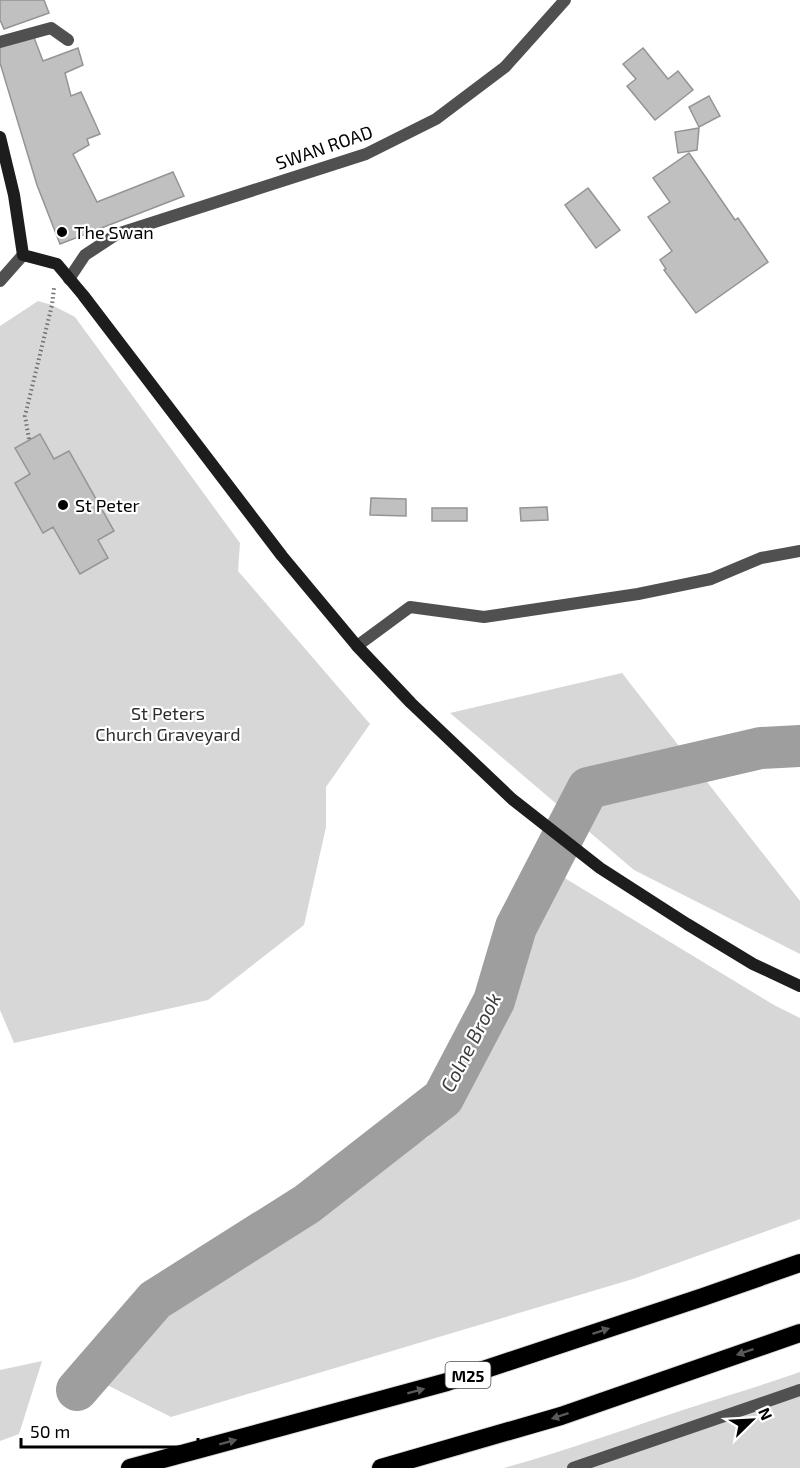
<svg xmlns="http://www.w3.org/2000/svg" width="800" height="1468" font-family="'Exo 2',sans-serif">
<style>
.green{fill:#d7d7d7}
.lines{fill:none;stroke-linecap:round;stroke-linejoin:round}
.river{stroke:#9e9e9e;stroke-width:42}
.building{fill:#c0c0c0;stroke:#949494;stroke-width:1.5}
.highway-casing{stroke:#dbdbdb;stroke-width:20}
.path{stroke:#727272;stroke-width:4;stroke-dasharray:1.5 3;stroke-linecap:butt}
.lane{stroke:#505050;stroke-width:12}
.street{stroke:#505050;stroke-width:12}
.secondary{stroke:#1d1d1d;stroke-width:12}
.highway{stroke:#000;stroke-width:18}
.oneway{fill:#595959}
.poi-dot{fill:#000;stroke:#fff;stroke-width:2}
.labels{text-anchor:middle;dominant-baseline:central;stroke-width:4.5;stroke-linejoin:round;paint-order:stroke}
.shield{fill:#fff;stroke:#4c4c4c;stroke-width:1.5}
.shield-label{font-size:16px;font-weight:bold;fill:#000}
.street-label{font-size:18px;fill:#000;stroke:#fff}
.poi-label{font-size:18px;fill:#000;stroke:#fff;text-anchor:start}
.park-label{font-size:18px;fill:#2e2e2e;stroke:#fff}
.water-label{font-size:20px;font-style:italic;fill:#3f3f3f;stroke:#fff}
</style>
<rect width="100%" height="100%" fill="#fff"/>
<!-- green -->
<path class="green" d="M 38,301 L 52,305 L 75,317 L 240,543 L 238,571 L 370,724 L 326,787 L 326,827 L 304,925 L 208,1000 L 14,1043 L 0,1010 L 0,326 Z
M 622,673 L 800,901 L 800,954 L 634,870 L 450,713 Z
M 563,877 L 774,1005 L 800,1018 L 800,1219 L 633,1279 L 171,1417 L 105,1384 L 129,1335 L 267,1234 L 428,1137 L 490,1051 L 526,931 Z
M 42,1361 L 19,1434 L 0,1441 L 0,1370 Z
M 800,1372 L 800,1468 L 504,1468 C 564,1451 623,1430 683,1410 C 722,1397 761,1386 800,1372 Z"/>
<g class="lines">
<!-- river -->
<path class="river" d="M 77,1390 L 155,1300 L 307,1204 L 443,1098 L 494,1001 L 516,927 L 588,788 L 761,748 L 800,746"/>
</g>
<!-- building -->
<path class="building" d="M 0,0 L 44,0 L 49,13 L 4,29 L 0,20 Z
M 33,35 L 43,61 L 78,48 L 83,65 L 65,73 L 71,96 L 81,92 L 100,134 L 87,139 L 89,145 L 73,154 L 97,202 L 173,172 L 184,196 L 60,244 L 37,185 L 0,63 L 0,47 Z
M 643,48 L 668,79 L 678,71 L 693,90 L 655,120 L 627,86 L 636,79 L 623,64 Z
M 709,96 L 720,116 L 699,127 L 689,107 Z
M 699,128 L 697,150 L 678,153 L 675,132 Z
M 689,153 L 735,220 L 738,218 L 768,262 L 696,313 L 664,270 L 666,269 L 660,260 L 672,251 L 648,217 L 670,202 L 653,178 Z
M 588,188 L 620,230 L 596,248 L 565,205 Z
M 40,434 L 54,459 L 69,451 L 114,531 L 98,540 L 108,558 L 80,574 L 53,527 L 43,533 L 15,483 L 30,474 L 15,448 Z
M 371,498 L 406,499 L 406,516 L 370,515 Z
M 547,507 L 548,520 L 521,521 L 520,508 Z
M 432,508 L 467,508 L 467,521 L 432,521 Z"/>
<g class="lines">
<!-- highway casing -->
<g class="highway-casing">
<path id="highway" d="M 130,1468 L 447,1382 L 703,1297 L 800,1263
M 381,1468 L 561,1416 L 800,1333"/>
</g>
<!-- path -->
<path class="path" d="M 29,439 L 25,416 L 52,305 L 54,288"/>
<!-- lane -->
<path class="lane" d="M 0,42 L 51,28 L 68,40
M 357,646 L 410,607 L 484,617 L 638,594 L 711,579 L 761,558 L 800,551
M 573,1468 L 800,1390"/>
<!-- street -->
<path class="street" d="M 69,279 L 85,255 L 117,234 L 366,154 L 436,119 L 505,67 L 565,0
M 0,281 L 23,255"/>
<!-- secondary -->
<path class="secondary" d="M 0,137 L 14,195 L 23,255 L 57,264 L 83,295 L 282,556 L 357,646 L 411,703 L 512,799 L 600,868 L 687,924 L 753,964 L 800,986"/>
<!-- highway -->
<use href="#highway" class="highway"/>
</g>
<!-- one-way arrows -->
<defs><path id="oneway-solid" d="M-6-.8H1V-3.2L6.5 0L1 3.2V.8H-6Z" transform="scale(1.5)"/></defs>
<g class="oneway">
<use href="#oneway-solid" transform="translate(601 1331) rotate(-18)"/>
<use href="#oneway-solid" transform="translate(745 1352) rotate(161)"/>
<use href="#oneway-solid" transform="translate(416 1391) rotate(-15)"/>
<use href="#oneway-solid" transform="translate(560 1416) rotate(162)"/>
<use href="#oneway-solid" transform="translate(228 1442) rotate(-15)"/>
</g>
<!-- markers -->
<g class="poi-dot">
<circle cx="62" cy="232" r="6"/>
<circle cx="63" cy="505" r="6"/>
</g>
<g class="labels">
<!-- shield labels -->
<rect class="shield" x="445.5" y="1362" width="45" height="26" rx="4.5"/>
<g class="shield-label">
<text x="468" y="1375">M25</text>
</g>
<!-- street labels -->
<g class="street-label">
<text transform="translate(324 147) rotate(-19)">SWAN ROAD</text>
</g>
<!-- poi labels -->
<g class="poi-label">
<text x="74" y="232">The Swan</text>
<text x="75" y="505">St Peter</text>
</g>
<!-- park labels -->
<g class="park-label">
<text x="168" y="713">St Peters<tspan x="168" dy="21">Church Graveyard</tspan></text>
</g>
<!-- water labels -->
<g class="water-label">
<text transform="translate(470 1042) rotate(-63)">Colne Brook</text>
</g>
</g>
<!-- north arrow -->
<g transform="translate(752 1420) rotate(66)" stroke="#ffffff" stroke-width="4.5" paint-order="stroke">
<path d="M0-4.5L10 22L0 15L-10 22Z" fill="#000000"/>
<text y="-9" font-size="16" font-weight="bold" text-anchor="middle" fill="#000000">N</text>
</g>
<!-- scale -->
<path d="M21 1438v9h177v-9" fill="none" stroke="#000000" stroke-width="3"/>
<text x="30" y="1438" font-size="18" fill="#000000" stroke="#ffffff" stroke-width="4.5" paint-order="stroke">50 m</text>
</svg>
